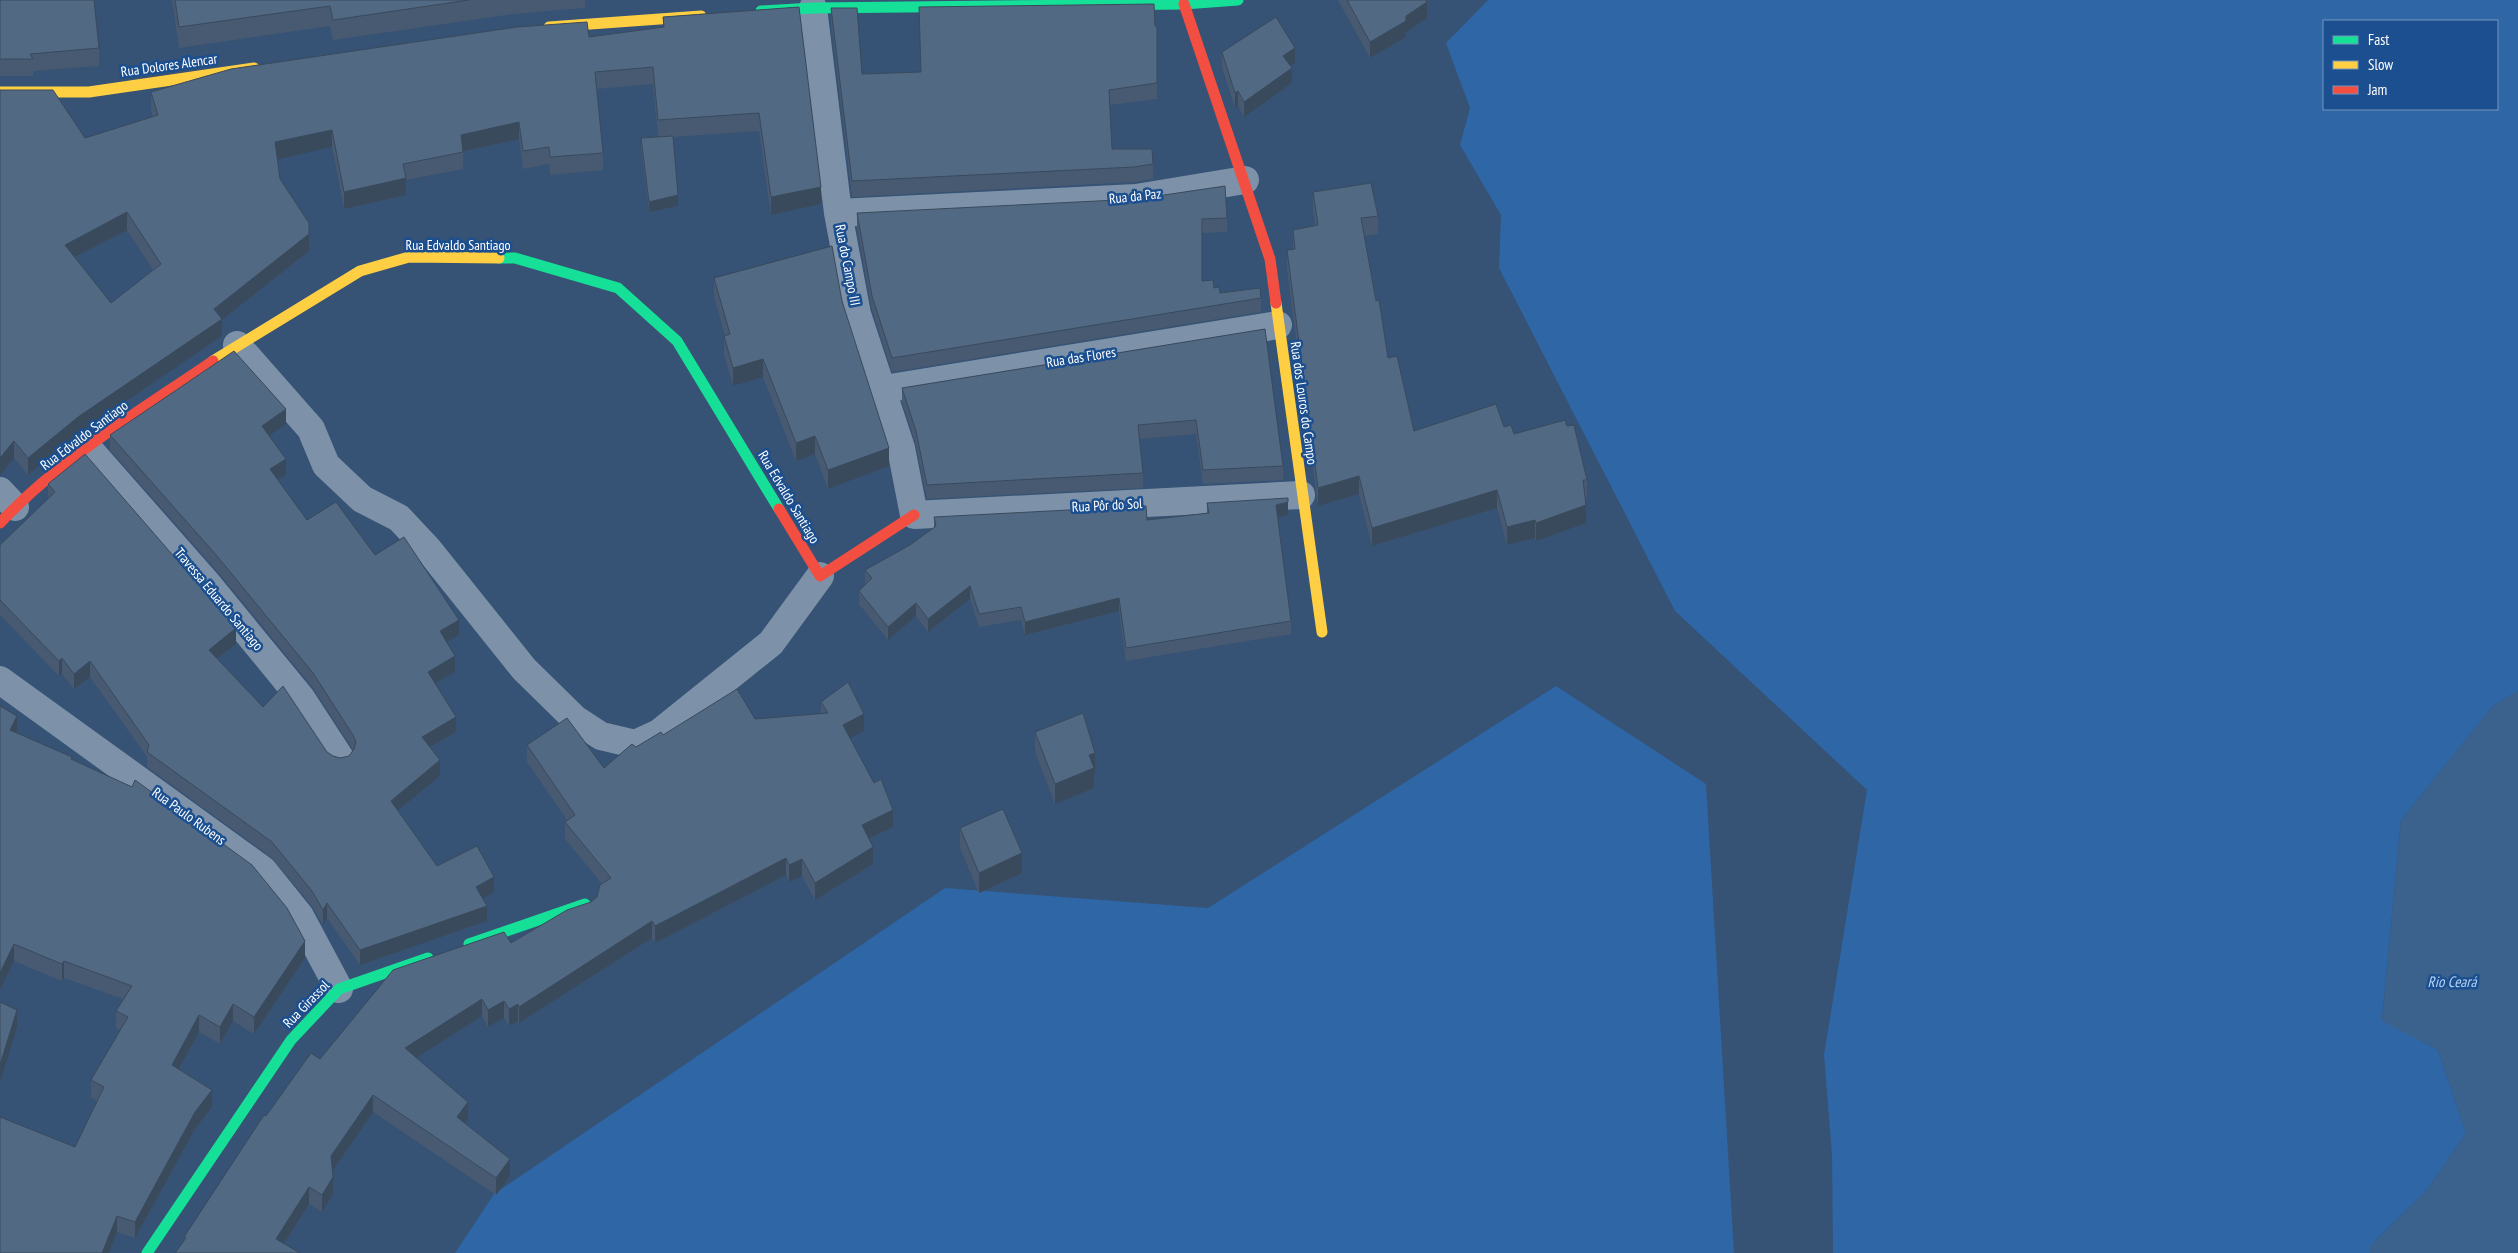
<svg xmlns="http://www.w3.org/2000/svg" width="2518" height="1253" font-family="'PT Sans Narrow',sans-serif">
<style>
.green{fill:#2f66a5;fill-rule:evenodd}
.water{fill:#3b618d}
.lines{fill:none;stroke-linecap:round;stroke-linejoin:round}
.street{stroke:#7d92a8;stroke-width:28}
.fast{stroke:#16e098;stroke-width:11}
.slow{stroke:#ffcf43;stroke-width:11}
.jam{stroke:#f24e42;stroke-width:11}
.wall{fill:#475a72;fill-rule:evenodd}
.shaded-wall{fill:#394a5c}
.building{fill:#526984;stroke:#394a5c;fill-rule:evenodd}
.labels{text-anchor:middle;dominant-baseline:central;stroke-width:5;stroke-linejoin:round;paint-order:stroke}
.street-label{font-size:14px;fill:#fff;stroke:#1b4f8f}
.water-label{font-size:15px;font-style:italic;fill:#b5d3f5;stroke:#1b4f8f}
</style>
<rect width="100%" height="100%" fill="#365274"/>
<!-- green -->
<path class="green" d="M 1488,0 L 2518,0 L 2518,691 L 2493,706 L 2401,820 L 2382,1020 L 2438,1050 L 2466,1133 L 2427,1190 L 2370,1246 L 2370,1253 L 1833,1253 L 1832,1155 L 1824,1055 L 1867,790 L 1675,611 L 1499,268 L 1501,215 L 1460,145 L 1470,108 L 1446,43 ZM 2324,21 L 2497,21 L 2497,109 L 2324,109 Z
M 1556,686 L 1706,784 L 1734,1253 L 455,1253 L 494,1194 L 945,888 L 1208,908 Z"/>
<!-- water -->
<path class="water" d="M 2518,691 L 2518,1253 L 2370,1253 L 2370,1246 L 2427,1190 L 2466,1133 L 2438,1050 L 2382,1021 L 2401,820 L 2493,706 Z"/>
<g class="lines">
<!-- street -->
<path class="street" d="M 813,8 L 838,213 L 857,314 L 901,448 L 914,515 L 1301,495
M 838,213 L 1136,198 L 1245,180
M 237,345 L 311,429 L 326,465 L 362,499 L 399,518 L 428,549 L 524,669 L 575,719 L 601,736 L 635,744 L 659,733 L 771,643 L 820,576
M 884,389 L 1278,325
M 87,447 L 205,581 L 301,698 L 340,758
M 0,491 L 15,507
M 0,680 L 263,870 L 300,916 L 339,989"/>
<!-- fast -->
<path class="fast" d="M 761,11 L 813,8 L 1184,4 L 1238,0
M 499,258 L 515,258 L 618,288 L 677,341 L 779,509
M 469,944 L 585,904
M 147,1253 L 291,1040 L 339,989 L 428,958"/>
<!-- slow -->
<path class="slow" d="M 549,27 L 701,16
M 0,92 L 89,92 L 254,68
M 1276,303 L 1322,632
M 213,361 L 360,271 L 409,257 L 499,258"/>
<!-- jam -->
<path class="jam" d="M 1184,4 L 1270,259 L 1276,303
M 779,509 L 820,576 L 914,515
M 0,523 C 61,458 140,411 213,361"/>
</g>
<!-- wall -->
<path class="wall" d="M 0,0 L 99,48 L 99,66 L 33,71 L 33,76 L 0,76 Z
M 172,0 L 585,0 L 585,8 L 513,14 L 333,40 L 330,26 L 179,48 Z
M 1338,0 L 1426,0 L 1427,18 L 1406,32 L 1406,37 L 1370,58 Z
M 799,7 L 821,204 L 771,215 L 759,131 L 673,137 L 678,206 L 649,212 L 641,148 L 641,138 L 658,137 L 653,84 L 597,89 L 603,153 L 603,170 L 550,175 L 549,164 L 523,169 L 519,139 L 463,152 L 463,169 L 406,180 L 406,195 L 344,209 L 332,147 L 277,159 L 280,179 L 309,251 L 222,320 L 222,336 L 78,434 L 28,475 L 14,458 L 0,475 L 0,90 L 85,138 L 153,117 L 151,109 L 151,92 L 589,37 L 663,27 L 663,17 ZM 127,230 L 153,270 L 111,303 L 75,257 Z
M 919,7 L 1157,26 L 1157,99 L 1110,105 L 1112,149 L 1153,164 L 1153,179 L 1134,182 L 852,197 L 831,23 L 831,8 L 862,74 L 921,72 Z
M 1222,52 L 1295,63 L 1290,66 L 1292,83 L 1244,117 L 1238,106 L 1235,108 L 1222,67 Z
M 1313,192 L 1378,216 L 1378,234 L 1364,236 L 1388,358 L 1414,431 L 1504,427 L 1587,480 L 1587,498 L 1585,498 L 1586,523 L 1536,541 L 1535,538 L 1507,545 L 1497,508 L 1372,546 L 1359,494 L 1318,506 L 1287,268 L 1287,250 L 1293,249 L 1293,230 L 1315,225 L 1313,211 Z
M 857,213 L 1227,218 L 1227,232 L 1202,233 L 1202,281 L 1214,288 L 1220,293 L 1261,298 L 1261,312 L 892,372 L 872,310 L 857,228 Z
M 714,278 L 842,301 L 889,466 L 828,489 L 815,454 L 796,461 L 763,377 L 733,386 L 724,354 L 724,336 L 725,336 L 714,296 Z
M 1265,329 L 1283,466 L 1283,480 L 1203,484 L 1196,434 L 1140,439 L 1143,473 L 1143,488 L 927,499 L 916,445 L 902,402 L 902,388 Z
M 286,424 L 269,436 L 286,475 L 278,480 L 307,520 L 375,555 L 459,635 L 447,642 L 455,672 L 435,683 L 456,732 L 430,748 L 440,776 L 398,810 L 437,866 L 494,892 L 483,899 L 487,921 L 360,965 L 327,918 L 323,925 L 312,906 L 272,858 L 147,767 L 147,757 L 90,677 L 74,689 L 62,674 L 59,676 L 0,615 L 0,545 L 48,499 L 48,484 L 236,644 L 217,659 L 263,707 L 327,752 L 333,756 L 340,758 L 349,756 L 353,750 L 313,688 L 217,571 L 110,450 L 110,435 Z
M 1207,503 L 1288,515 L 1278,518 L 1291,621 L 1291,634 L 1126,661 L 1119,611 L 1025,635 L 1021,620 L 979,627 L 970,599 L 928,632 L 916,616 L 888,640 L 859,604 L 859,591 L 866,584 L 865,583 L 865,570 L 910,545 L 934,528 L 934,517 L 1147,520 L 1207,513 Z
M 821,702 L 864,731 L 850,738 L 893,827 L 869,839 L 873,864 L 815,900 L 802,876 L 789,882 L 786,875 L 655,943 L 652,938 L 519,1023 L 518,1021 L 509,1026 L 504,1018 L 488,1027 L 482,1016 L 416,1058 L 468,1119 L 465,1123 L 510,1176 L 496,1195 L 373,1112 L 332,1171 L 333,1194 L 322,1212 L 309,1204 L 284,1244 L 184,1241 L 184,1237 L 266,1116 L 320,1059 L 511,943 L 591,902 L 597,897 L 602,884 L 565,839 L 565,822 L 567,820 L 527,762 L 527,745 L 604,768 L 636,747 L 663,735 L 755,719 L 821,714 Z
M 0,706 L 17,732 L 17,733 L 72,759 L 305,958 L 254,1034 L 233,1021 L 220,1044 L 199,1032 L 179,1070 L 212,1107 L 195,1129 L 135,1238 L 117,1232 L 109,1253 L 0,1253 L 75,1147 L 97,1101 L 91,1097 L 91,1080 L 120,1030 L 116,1028 L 116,1011 L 123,999 L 64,978 L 62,981 L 14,961 L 0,990 Z
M 1035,732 L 1095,773 L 1094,774 L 1094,788 L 1055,804 L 1035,752 Z
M 960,828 L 1022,873 L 979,893 L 960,848 Z"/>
<!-- shaded-wall -->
<path class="shaded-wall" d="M 1427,2 L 1427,18 L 1406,32 L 1406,37 L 1370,58 L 1370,42 L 1406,16 Z
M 1295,48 L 1295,63 L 1283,70 L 1283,56 Z
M 1292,68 L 1292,83 L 1244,117 L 1244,102 Z
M 1238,91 L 1238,106 L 1235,108 L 1235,93 Z
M 519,122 L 519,139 L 461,152 L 461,135 Z
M 332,130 L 332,147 L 275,160 L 275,142 Z
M 406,178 L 406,195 L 344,209 L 344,192 Z
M 821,187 L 821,204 L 771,215 L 771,197 Z
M 678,195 L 678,206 L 649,212 L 649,202 Z
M 127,212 L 127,230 L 65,262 L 65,245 Z
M 309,234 L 309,251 L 222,320 L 222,336 L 78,434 L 28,475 L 28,458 L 78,417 Z
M 763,359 L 763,377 L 733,386 L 733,368 Z
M 286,409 L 286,424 L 262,441 L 262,426 Z
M 815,436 L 815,454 L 796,461 L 796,443 Z
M 14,441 L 14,458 L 0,475 L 0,458 Z
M 889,448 L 889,466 L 828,489 L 828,470 Z
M 286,459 L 286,475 L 270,484 L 270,469 Z
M 1359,476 L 1359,494 L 1318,506 L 1318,488 Z
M 1497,490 L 1497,508 L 1372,546 L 1372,528 Z
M 1288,502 L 1288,515 L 1276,518 L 1276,505 Z
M 1586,505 L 1586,523 L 1536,541 L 1536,523 Z
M 1535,520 L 1535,538 L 1507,545 L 1507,527 Z
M 970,586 L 970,599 L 928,632 L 928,619 Z
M 1119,598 L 1119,611 L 1025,635 L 1025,622 Z
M 916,603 L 916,616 L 888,640 L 888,627 Z
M 459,620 L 459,635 L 440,646 L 440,631 Z
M 236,628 L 236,644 L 209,665 L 209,650 Z
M 455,656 L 455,672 L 428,687 L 428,672 Z
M 62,658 L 62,674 L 59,676 L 59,661 Z
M 90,661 L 90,677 L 74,689 L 74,674 Z
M 864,714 L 864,731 L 843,742 L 843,725 Z
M 17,716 L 17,732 L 10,747 L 10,730 Z
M 456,717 L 456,732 L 422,752 L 422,737 Z
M 1095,753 L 1095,773 L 1094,774 L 1094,788 L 1055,804 L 1055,784 L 1089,755 Z
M 440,760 L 440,776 L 391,816 L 391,801 Z
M 893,810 L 893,827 L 862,842 L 862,825 Z
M 873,847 L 873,864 L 815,900 L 815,883 Z
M 1022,853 L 1022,873 L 979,893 L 979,873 Z
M 786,858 L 786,875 L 655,943 L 655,926 Z
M 802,859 L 802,876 L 789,882 L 789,865 Z
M 494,877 L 494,892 L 476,903 L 476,887 Z
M 327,903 L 327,918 L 323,925 L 323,910 Z
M 487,906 L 487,921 L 360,965 L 360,950 Z
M 652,921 L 652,938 L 519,1023 L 519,1007 Z
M 305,941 L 305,958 L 254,1034 L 254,1017 Z
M 14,944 L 14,961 L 0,990 L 0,973 Z
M 64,961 L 64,978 L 62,981 L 62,964 Z
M 482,999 L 482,1016 L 405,1065 L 405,1048 Z
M 504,1001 L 504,1018 L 488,1027 L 488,1010 Z
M 233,1004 L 233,1021 L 220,1044 L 220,1027 Z
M 518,1004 L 518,1021 L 509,1026 L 509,1009 Z
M 17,1010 L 17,1027 L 0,1082 L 0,1065 Z
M 199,1015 L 199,1032 L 172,1082 L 172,1065 Z
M 212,1090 L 212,1107 L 195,1129 L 135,1238 L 135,1222 L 195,1112 Z
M 373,1095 L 373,1112 L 331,1173 L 331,1156 Z
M 468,1102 L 468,1119 L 457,1134 L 457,1117 Z
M 510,1159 L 510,1176 L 496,1195 L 496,1178 Z
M 333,1177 L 333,1194 L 322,1212 L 322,1195 Z
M 309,1187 L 309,1204 L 278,1253 L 276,1239 Z
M 117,1216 L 117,1232 L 109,1253 L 102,1253 Z"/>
<!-- building -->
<path class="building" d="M 0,0 L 94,0 L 99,48 L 30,54 L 33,59 L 0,59 Z
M 175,0 L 469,0 L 333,20 L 330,6 L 179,27 Z
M 1347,0 L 1426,0 L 1427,2 L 1406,16 L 1406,21 L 1370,42 Z
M 1154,4 L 1155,26 L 1157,26 L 1157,83 L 1109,90 L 1112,149 L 1152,149 L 1153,164 L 1134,167 L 852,181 L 831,8 L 857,8 L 862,74 L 921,72 L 919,7 Z
M 799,7 L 821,187 L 771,197 L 759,113 L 658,120 L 653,67 L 595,72 L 603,153 L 550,157 L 549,147 L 523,151 L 519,122 L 461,135 L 463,152 L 403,164 L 406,178 L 344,192 L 332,130 L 275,142 L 280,179 L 309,223 L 309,234 L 214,309 L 222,319 L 78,417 L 28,458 L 14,441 L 0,458 L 0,90 L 53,90 L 85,138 L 158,115 L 151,92 L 231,69 L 517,27 L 587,22 L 589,37 L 664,27 L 663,17 ZM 127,212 L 161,264 L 111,303 L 65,245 Z
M 1276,17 L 1295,48 L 1283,56 L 1292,68 L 1244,102 L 1238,91 L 1235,93 L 1222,52 Z
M 673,136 L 678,195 L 649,202 L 641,138 Z
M 1371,183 L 1378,216 L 1361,218 L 1376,301 L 1379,300 L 1388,358 L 1397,356 L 1414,431 L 1496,404 L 1504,427 L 1511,425 L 1514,434 L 1565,420 L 1567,426 L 1574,425 L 1587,480 L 1583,480 L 1586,505 L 1536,523 L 1535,520 L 1507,527 L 1497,490 L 1372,528 L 1359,476 L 1318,488 L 1287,250 L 1295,249 L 1293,230 L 1318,225 L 1313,192 Z
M 1225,186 L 1227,218 L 1202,219 L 1202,281 L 1213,280 L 1214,288 L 1219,287 L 1220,293 L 1260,288 L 1261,298 L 892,358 L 872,296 L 857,213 L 1137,199 Z
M 832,246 L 842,301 L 889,448 L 828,470 L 815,436 L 796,443 L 763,359 L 733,368 L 724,336 L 730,334 L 714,278 Z
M 1265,329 L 1283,466 L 1203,470 L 1196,420 L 1138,425 L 1143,473 L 927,485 L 916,431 L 902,388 Z
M 234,351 L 286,409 L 262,426 L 286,459 L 270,469 L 307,520 L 336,502 L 375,555 L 404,537 L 459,620 L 440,631 L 455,656 L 428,672 L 456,717 L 422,737 L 440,760 L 391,801 L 437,866 L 477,846 L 494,877 L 476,887 L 487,906 L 360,950 L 327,903 L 323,910 L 312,891 L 272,842 L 147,752 L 149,745 L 90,661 L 74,674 L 62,658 L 59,661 L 0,600 L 0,545 L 55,492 L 48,484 L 85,454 L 236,628 L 209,650 L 263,707 L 283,686 L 327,752 L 333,756 L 340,758 L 349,756 L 354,749 L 356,742 L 353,735 L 313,673 L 217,556 L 110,435 Z
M 1288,498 L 1288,502 L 1276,505 L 1291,621 L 1126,648 L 1119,598 L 1025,622 L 1021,607 L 979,614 L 970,586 L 928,619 L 916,603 L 888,627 L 859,591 L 872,578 L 865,570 L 910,545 L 936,526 L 934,517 L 1146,506 L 1147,520 L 1209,513 L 1207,503 Z
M 848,682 L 864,714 L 843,725 L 874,783 L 881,779 L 893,810 L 862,825 L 873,847 L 815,883 L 802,859 L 789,865 L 786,858 L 655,926 L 652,921 L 519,1007 L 518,1004 L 509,1009 L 504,1001 L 488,1010 L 482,999 L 405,1048 L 468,1102 L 457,1117 L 510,1159 L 496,1178 L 373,1095 L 331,1156 L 333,1177 L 322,1195 L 309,1187 L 276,1239 L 300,1253 L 175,1253 L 186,1238 L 184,1237 L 264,1115 L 266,1116 L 311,1053 L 320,1059 L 393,970 L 504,932 L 511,943 L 567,910 L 591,902 L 597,897 L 600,885 L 611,878 L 565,822 L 575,815 L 527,745 L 567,718 L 604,768 L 632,744 L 636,747 L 661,732 L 663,735 L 737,689 L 755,719 L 828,713 L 821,702 Z
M 0,706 L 17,716 L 10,730 L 72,757 L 71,759 L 132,787 L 135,780 L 252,865 L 287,908 L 305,941 L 254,1017 L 233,1004 L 220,1027 L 199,1015 L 172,1065 L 212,1090 L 195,1112 L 135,1222 L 117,1216 L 102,1253 L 0,1253 L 0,1117 L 75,1147 L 104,1087 L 91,1080 L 128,1017 L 116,1011 L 132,986 L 64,961 L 62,964 L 14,944 L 0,973 Z
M 1083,713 L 1095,753 L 1089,755 L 1094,768 L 1055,784 L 1035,732 Z
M 1003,809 L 1022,853 L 979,873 L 960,828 Z
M 0,1002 L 17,1010 L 0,1065 Z"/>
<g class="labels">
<!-- street labels -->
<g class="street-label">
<text transform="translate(169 65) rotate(-8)">Rua Dolores Alencar</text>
<text transform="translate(1135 196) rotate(-6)">Rua da Paz</text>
<text x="458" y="245">Rua Edvaldo Santiago</text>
<text transform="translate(848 265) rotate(79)">Rua do Campo III</text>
<text transform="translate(1081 357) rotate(-9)">Rua das Flores</text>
<text transform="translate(1304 403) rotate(82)">Rua dos Louros do Campo</text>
<text transform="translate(84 435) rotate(-37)">Rua Edvaldo Santiago</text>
<text transform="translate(789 497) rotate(59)">Rua Edvaldo Santiago</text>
<text transform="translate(1107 505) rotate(-3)">Rua Pôr do Sol</text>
<text transform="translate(219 599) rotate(50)">Travessa Eduardo Santiago</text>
<text transform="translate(189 816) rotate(36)">Rua Paulo Rubens</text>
<text transform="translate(306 1004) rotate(-46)">Rua Girassol</text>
</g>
<!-- water labels -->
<g class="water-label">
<text x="2452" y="981">Rio Ceará</text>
</g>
</g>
<!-- legend -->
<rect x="2323" y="20" width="175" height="90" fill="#1b4f8f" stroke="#7695bc"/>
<rect x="2333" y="36" width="25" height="8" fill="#16e098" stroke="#7695bc"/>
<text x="2368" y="45" font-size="15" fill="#ffffff">Fast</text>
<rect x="2333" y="61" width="25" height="8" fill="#ffcf43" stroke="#7695bc"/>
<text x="2368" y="70" font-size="15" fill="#ffffff">Slow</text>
<rect x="2333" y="86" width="25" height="8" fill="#f24e42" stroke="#7695bc"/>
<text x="2368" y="95" font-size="15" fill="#ffffff">Jam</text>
</svg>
